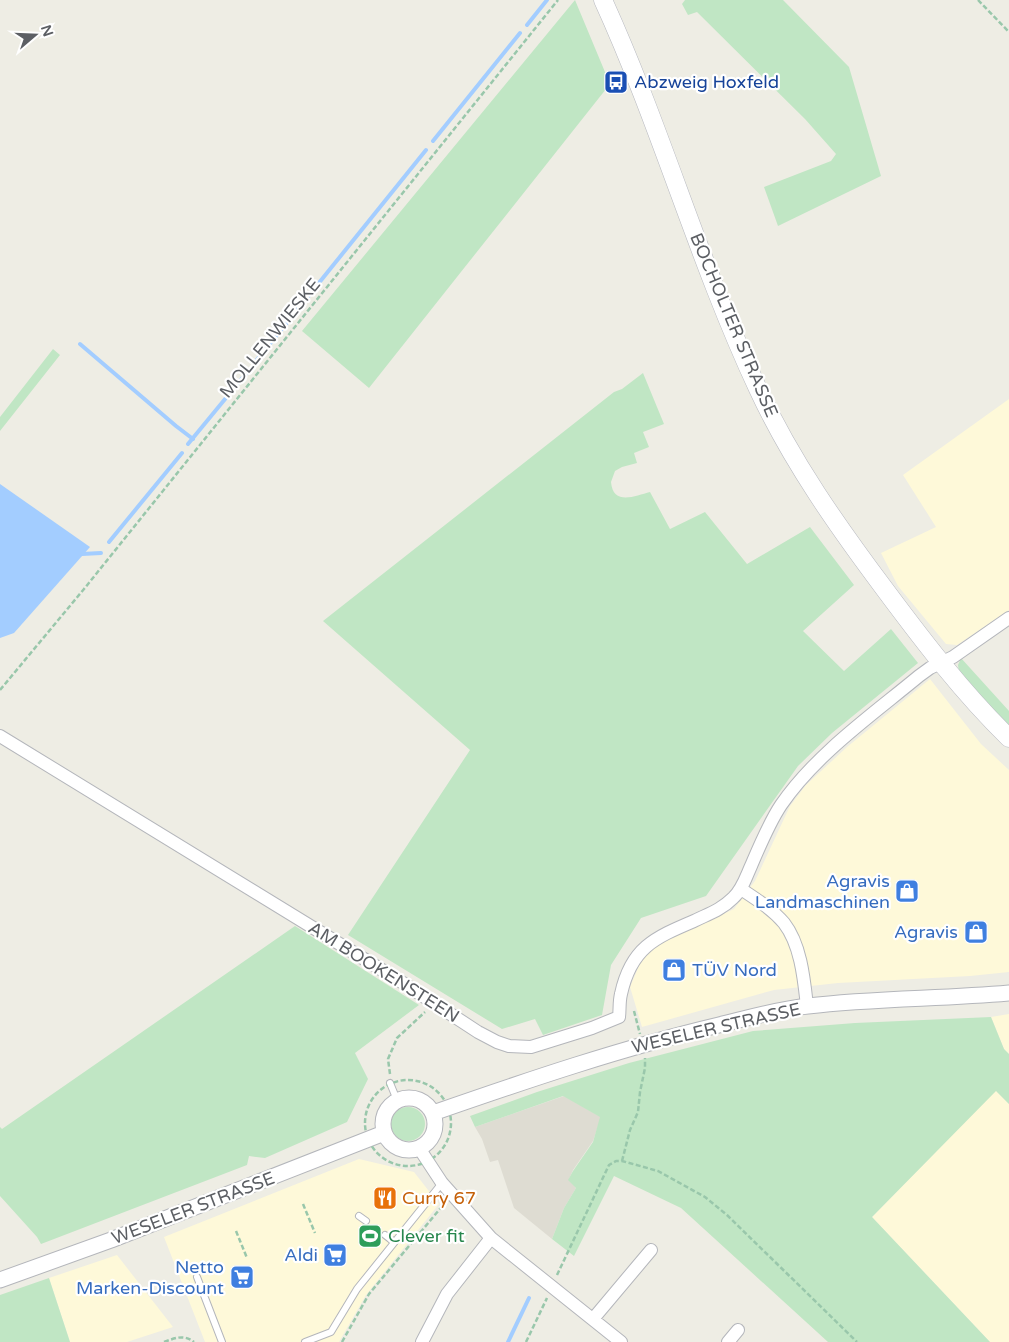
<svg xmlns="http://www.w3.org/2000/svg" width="1009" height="1342" font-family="'Varela Round',sans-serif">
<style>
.commercial{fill:#fef9d9}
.education{fill:#dedcd2}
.green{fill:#c0e6c4}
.water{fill:#a3cdff}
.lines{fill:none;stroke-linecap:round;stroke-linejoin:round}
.stream{stroke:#a3cdff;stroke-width:4}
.service-casing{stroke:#b4b6bb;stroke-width:8}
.minor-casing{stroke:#b4b6bb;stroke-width:14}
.tertiary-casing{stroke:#b4b6bb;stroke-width:17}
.secondary-casing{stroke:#b7b9c0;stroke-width:19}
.path{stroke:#99c7ab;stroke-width:2.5;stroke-dasharray:5 2.5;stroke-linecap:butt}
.service{stroke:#fff;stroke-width:6}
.minor{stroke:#fff;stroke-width:12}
.tertiary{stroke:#fff;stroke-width:15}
.secondary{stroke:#fff;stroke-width:18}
.labels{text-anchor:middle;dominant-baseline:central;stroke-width:4.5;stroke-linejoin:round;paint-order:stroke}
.transit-label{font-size:18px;fill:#164399;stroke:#fff;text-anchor:start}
.street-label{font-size:18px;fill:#5c5f64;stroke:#fff}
.shop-label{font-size:18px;fill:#366cbe;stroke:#fff;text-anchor:end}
.food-label{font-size:18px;fill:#c56008;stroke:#fff;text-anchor:start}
.leisure-label{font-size:18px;fill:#27864d;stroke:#fff;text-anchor:start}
</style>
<rect width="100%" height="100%" fill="#eeede4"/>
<!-- commercial -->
<path class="commercial" d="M 1009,399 L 1009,610 L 957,645 L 946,644 L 898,586 L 881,553 L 936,527 L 903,475 Z
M 930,679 L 981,744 L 1009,770 L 1009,972 L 970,976 L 838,983 L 774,990 L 642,1027 L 630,987 L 641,961 L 659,944 L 734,909 L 755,881 L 790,806 L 806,785 L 847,747 Z
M 1009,1014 L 1009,1054 L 1004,1049 L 991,1017 Z
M 996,1090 L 1009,1104 L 1009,1342 L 990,1342 L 872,1217 Z
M 359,1159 L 414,1172 L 439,1204 L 366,1295 L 339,1342 L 205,1342 L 164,1237 Z
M 117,1255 L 173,1327 L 127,1342 L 70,1342 L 49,1278 Z"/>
<!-- education -->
<path class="education" d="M 564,1096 L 601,1117 L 593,1141 L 573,1170 L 569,1179 L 576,1188 L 564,1208 L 552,1239 L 514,1208 L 498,1160 L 490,1162 L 482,1139 L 475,1127 Z"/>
<!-- green -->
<path class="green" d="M 575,0 L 610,84 L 369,388 L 302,331 Z
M 685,0 L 783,0 L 849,67 L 881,176 L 778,226 L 764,187 L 831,161 L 836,154 L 805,119 L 697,12 L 688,15 L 682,4 Z
M 53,349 L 60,355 L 0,431 L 0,417 Z
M 643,373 L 664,424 L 643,432 L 649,447 L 634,453 L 637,463 L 622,467 L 615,471 L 611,482 C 613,506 635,496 650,492 L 670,529 L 705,512 L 747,564 L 810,527 L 854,585 L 803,631 L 844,671 L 891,629 L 918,663 L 832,733 L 798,766 L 706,896 L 641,918 L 611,965 L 602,1015 L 543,1035 L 535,1019 L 502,1029 L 348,935 L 470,750 L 323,621 L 614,392 L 622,389 Z
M 961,658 L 1009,711 L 1009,727 L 959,672 L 958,665 Z
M 295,926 L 419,1005 L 355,1053 L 368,1079 L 347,1122 L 265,1158 L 249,1156 L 247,1165 L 41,1244 L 37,1237 L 0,1196 L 0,1127 L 2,1129 Z
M 991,1017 L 1004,1049 L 1009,1054 L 1009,1104 L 996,1091 L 872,1217 L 990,1342 L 828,1342 L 681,1208 L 614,1176 L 574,1256 L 552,1239 L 564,1208 L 576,1188 L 568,1180 L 573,1171 L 593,1142 L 600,1117 L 563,1096 L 475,1127 L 470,1116 L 537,1092 L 629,1063 L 753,1031 L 855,1023 Z
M391 1124a17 17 0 1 1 34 0a17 17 0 1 1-34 0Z
M 49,1278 L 70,1342 L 0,1342 L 0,1295 Z"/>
<!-- water -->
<path class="water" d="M 0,484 L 90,547 L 14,633 L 0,638 Z"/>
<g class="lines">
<!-- stream -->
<path class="stream" d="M 527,25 L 547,0
M 433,141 L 520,33
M 80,344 L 176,426 L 193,439
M 256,361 L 426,150
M 188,444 L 249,370
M 109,542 L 182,453
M 82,554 L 101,553
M 508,1342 L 529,1298"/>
<!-- service casing -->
<g class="service-casing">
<path id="service" d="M 390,1083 L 397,1100
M 359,1216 L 366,1221
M 385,1235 L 394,1242
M 197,1277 L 222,1342
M 305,1342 L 331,1332 L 357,1289 L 442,1183"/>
</g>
<!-- minor casing -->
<g class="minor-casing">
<path id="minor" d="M 0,736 L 400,981 L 478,1032 L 497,1042 L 509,1046 L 531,1047 L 592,1028 L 619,1017 C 620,1009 619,1002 621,994 C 631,948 654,938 694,921 C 708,914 721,910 733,898 C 742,890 746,877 751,866 C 760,845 769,823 781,805 C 816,754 872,715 919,676 L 930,668 L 953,657 L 1009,618
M 741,889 C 756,899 772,909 784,923 C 801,945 804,979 807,1006
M 419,1148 L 442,1183 L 491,1238 L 621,1342
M 593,1319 L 651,1250
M 422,1342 L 447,1294 L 491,1238
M 728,1342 L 738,1330"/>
</g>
<!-- tertiary casing -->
<g class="tertiary-casing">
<path id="tertiary" d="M383 1124a26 26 0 1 1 52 0a26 26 0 1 1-52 0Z
M 433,1113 C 528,1080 622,1048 719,1025 C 748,1018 779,1009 808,1006 C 875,998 942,999 1009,993
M 0,1280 L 111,1240 L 384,1133"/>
</g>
<!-- secondary casing -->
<g class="secondary-casing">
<path id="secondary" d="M 603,0 C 661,127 699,263 758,389 C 792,462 838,527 886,591 C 924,642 963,693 1009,738"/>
</g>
<!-- path -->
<path class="path" d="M 978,0 L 1009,32
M 0,690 L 84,589 L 558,0
M 634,1011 L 640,1034
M 390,1074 L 388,1059 L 397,1038 L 425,1012
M365 1123a43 43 0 1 1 86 0a43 43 0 1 1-86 0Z
M 622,1161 L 630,1130 L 638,1112 L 640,1092 L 645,1068 L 645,1058
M 303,1204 L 315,1233
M 236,1231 L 247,1258
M 557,1275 L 609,1165 L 616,1161 L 622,1161 L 658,1171 L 705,1197 L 727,1215 L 857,1342
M 164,1342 C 175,1338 184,1334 194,1342
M 342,1342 L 369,1294 L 444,1204
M 526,1342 L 547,1298"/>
<!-- service -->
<use href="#service" class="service"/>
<!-- minor -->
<use href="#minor" class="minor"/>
<!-- tertiary -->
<use href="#tertiary" class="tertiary"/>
<!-- secondary -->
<use href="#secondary" class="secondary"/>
</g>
<!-- icons -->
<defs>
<g id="bus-square" transform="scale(1.25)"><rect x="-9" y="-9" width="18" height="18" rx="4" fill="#1a4fb4" stroke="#fff"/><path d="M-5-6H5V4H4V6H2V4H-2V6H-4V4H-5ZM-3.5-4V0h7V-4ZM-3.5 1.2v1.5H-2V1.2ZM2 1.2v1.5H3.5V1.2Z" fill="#fff"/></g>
<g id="shop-square" transform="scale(1.25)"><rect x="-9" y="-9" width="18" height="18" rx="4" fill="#3f7fe0" stroke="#fff"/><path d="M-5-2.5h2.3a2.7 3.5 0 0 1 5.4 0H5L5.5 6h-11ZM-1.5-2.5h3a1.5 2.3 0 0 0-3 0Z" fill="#fff"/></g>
<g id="restaurant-square" transform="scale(1.25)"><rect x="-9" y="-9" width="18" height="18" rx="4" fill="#e8710a" stroke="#fff"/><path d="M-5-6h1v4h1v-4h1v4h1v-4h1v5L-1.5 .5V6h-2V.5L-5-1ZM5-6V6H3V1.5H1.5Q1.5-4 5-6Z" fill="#fff"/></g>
<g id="stadium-square" transform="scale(1.25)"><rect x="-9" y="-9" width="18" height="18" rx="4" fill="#2e9e5b" stroke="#fff"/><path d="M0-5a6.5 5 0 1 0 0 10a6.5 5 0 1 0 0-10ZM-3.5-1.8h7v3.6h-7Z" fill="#fff"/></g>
<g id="supermarket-square" transform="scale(1.25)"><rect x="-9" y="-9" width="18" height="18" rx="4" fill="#3f7fe0" stroke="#fff"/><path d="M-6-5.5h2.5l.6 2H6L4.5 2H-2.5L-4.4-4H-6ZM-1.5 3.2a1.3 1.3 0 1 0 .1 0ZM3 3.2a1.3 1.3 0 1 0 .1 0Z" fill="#fff"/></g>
</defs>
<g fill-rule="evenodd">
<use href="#bus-square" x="616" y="82"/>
<use href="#shop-square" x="907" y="891"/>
<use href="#shop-square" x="976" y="932"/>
<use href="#shop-square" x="674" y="970"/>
<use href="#restaurant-square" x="385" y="1198"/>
<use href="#stadium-square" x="370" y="1236"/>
<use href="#supermarket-square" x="335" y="1255"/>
<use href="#supermarket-square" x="242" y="1277"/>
</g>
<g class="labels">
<!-- transit labels -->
<g class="transit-label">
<text x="634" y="82">Abzweig Hoxfeld</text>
</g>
<!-- street labels -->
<g class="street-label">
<text transform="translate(734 325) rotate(67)">BOCHOLTER STRASSE</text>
<text transform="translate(270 338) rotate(-51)">MOLLENWIESKE</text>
<text transform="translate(384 972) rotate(32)">AM BOOKENSTEEN</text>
<text transform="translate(716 1028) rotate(-13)">WESELER STRASSE</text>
<text transform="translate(193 1208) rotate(-21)">WESELER STRASSE</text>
</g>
<!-- shop labels -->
<g class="shop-label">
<text x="890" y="881">Agravis<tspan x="890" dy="21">Landmaschinen</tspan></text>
<text x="958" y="932">Agravis</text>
<text x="692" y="970" text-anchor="start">TÜV Nord</text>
<text x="318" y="1255">Aldi</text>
<text x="224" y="1267">Netto<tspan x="224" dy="21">Marken-Discount</tspan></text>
</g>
<!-- food labels -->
<g class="food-label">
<text x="402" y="1198">Curry 67</text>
</g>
<!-- leisure labels -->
<g class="leisure-label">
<text x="388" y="1236">Clever fit</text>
</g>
</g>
<!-- north arrow -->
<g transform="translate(35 35) rotate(71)" stroke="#ffffff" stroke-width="4" paint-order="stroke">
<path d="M0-4L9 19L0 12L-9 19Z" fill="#5c5f64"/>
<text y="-8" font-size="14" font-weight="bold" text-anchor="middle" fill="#5c5f64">N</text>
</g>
</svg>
